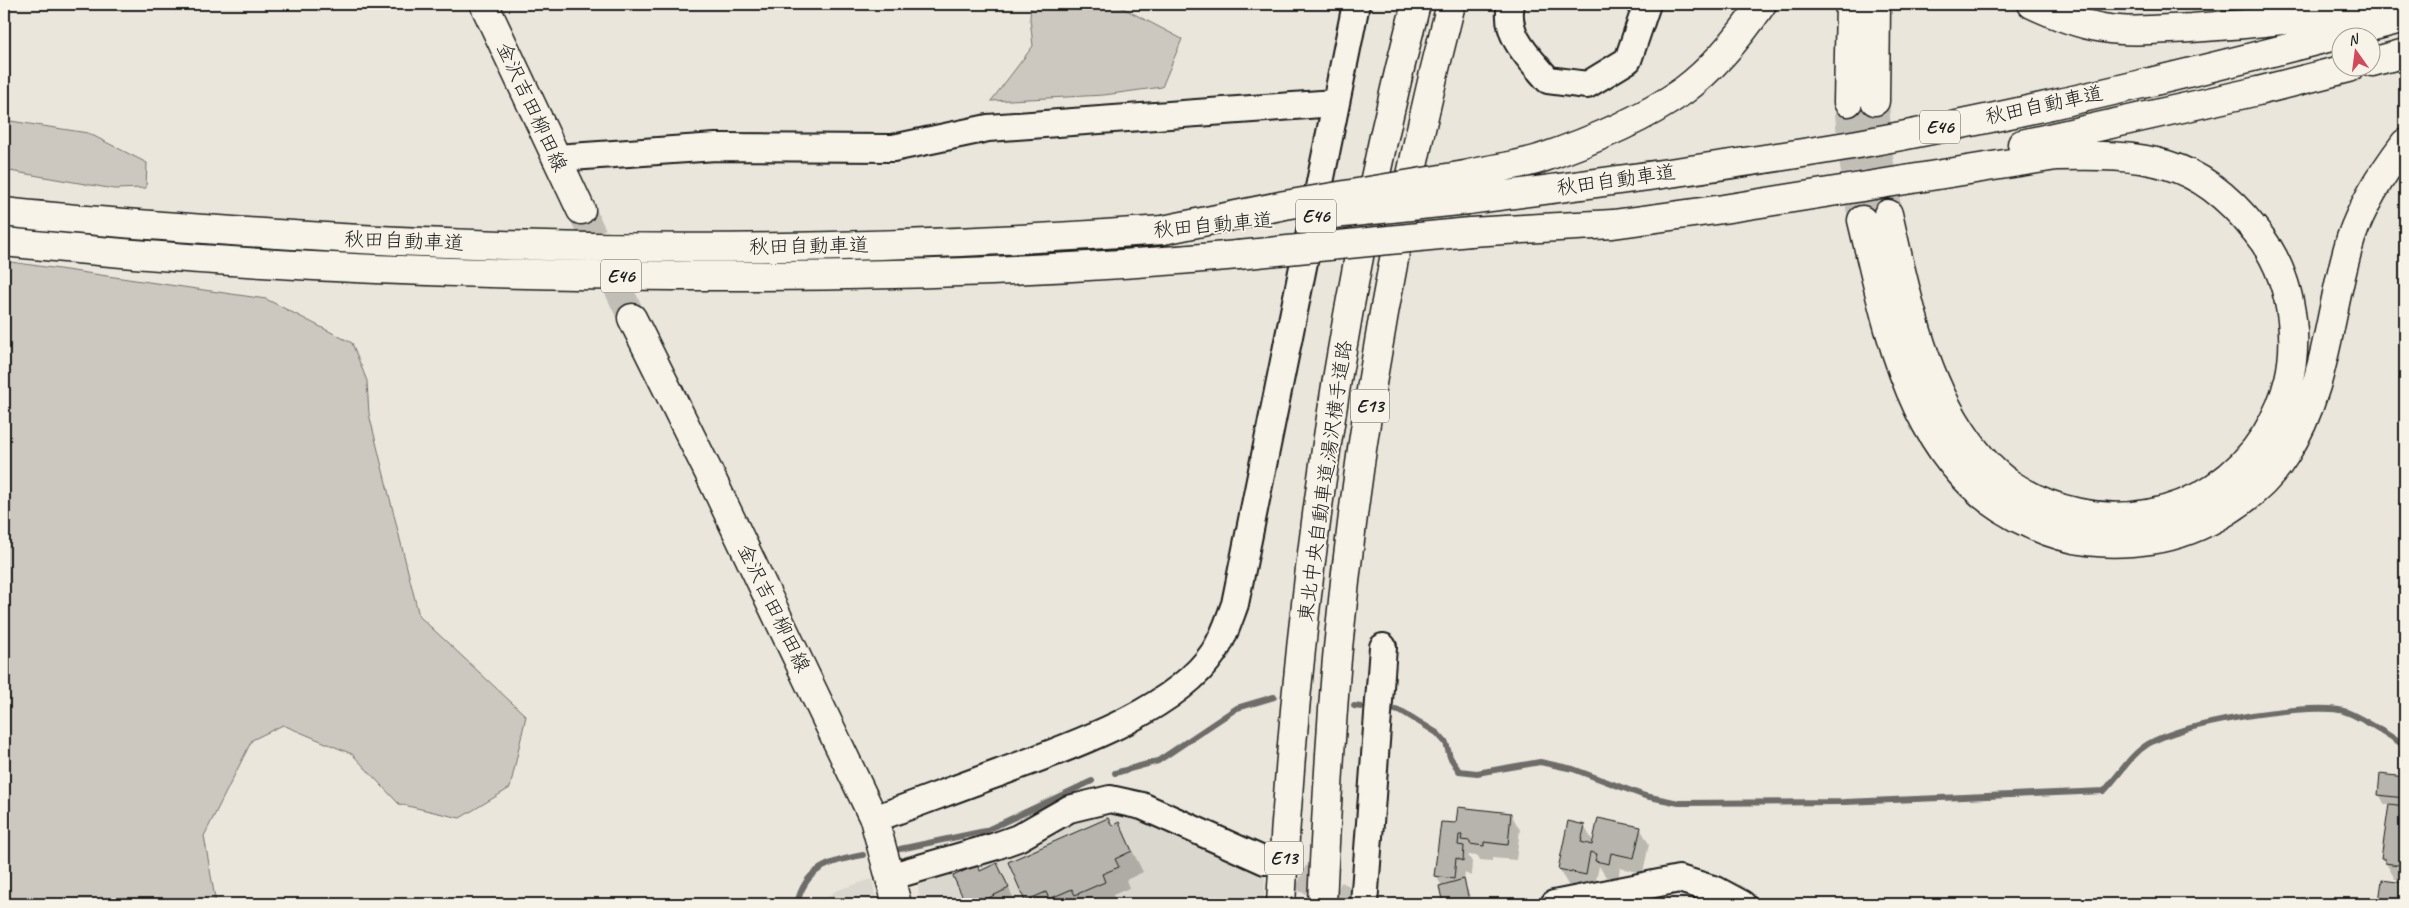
<svg xmlns="http://www.w3.org/2000/svg" width="2409" height="908" font-family="Caveat,'Klee One',sans-serif">
<style>
.built{fill:#dad7ce}
.green{fill:#ccc8c0;stroke:#74726e}
.shadow{fill:#0003}
.lines{fill:none;stroke-linecap:round;stroke-linejoin:round}
.stream{stroke:#6d6c68;stroke-width:6}
.building{fill:#b6b4ac;stroke:#1c1c1c}
.minor-tunnel{stroke:#c1beb6;stroke-width:26;stroke-dasharray:26 13;stroke-linecap:butt}
.major-tunnel{stroke:#c1beb6;stroke-width:28;stroke-dasharray:28 14;stroke-linecap:butt}
.highway-tunnel{stroke:#c1beb6;stroke-width:28;stroke-dasharray:28 14;stroke-linecap:butt}
.minor-casing{stroke:#1c1c1c;stroke-width:30}
.major-casing{stroke:#1c1c1c;stroke-width:31}
.highway-casing{stroke:#1c1c1c;stroke-width:31}
.minor{stroke:#f7f3e8;stroke-width:26}
.major{stroke:#f7f3e8;stroke-width:28}
.highway{stroke:#f7f3e8;stroke-width:28}
.highway-bridge-casing{stroke:#1c1c1c;stroke-width:31;stroke-linecap:butt}
.highway-bridge{stroke:#f7f3e8;stroke-width:28}
.labels{text-anchor:middle;dominant-baseline:central;stroke-width:4;stroke-linejoin:round;paint-order:stroke}
.shield{fill:#f7f3e8;stroke:#5e5c59;stroke-width:1}
.shield-label{font-size:19px;font-weight:bold;fill:#1c1c1c}
.street-label{font-size:20px;fill:#1c1c1c;stroke:#f7f3e8}
</style>
<rect width="100%" height="100%" fill="#eae6dc"/>
<filter id="ink" filterUnits="userSpaceOnUse"><feTurbulence type="fractalNoise" baseFrequency=".02" numOctaves="2"/><feDisplacementMap in="SourceGraphic" scale="10" xChannelSelector="R" yChannelSelector="G"/><feConvolveMatrix kernelMatrix="1 2 1 2 8 2 1 2 1" color-interpolation-filters="sRGB"/></filter>
<g filter="url(#ink)">
<!-- built -->
<path class="built" d="M 1127,807 L 1265,866 L 1264,904 L 921,904 L 918,889 L 922,875 L 1069,815 Z
M 872,879 L 877,904 L 821,904 L 835,891 Z"/>
<!-- green -->
<path class="green" d="M 1031,4 L 1115,4 L 1182,39 L 1162,87 L 1104,95 L 991,101 L 1033,46 L 1030,18 Z
M 4,120 L 88,133 L 147,163 L 146,188 L 114,189 L 4,170 Z
M 4,261 L 266,299 L 352,343 L 367,381 L 369,414 L 419,616 L 526,716 L 510,788 L 460,818 L 399,804 L 352,754 L 283,725 L 252,740 L 204,836 L 216,904 L 4,904 Z"/>
<!-- shadow -->
<path class="shadow" d="M 2381,775 L 2405,778 L 2405,880 L 2395,879 L 2383,858 L 2390,805 L 2385,805 L 2379,794 Z
M 1511,814 L 1520,830 L 1516,860 L 1492,858 L 1492,861 L 1480,860 L 1478,856 L 1468,855 L 1472,862 L 1471,876 L 1465,873 L 1464,882 L 1473,904 L 1445,904 L 1442,886 L 1436,876 L 1457,825 Z
M 1119,824 L 1143,872 L 1126,880 L 1129,888 L 1113,895 L 1116,902 L 1112,904 L 1028,904 L 1010,863 Z
M 1584,826 L 1594,843 L 1640,828 L 1649,844 L 1643,873 L 1620,868 L 1618,879 L 1606,877 L 1599,866 L 1594,890 L 1568,885 L 1559,869 Z
M 997,864 L 1014,899 L 1002,904 L 968,904 L 955,877 L 980,872 Z
M 2384,881 L 2405,884 L 2405,904 L 2382,904 L 2380,902 Z"/>
<g class="lines">
<!-- stream -->
<path class="stream" d="M 1354,706 L 1361,707
M 1395,710 L 1403,712 L 1437,733 L 1446,743 L 1450,757 L 1459,771 L 1477,773 L 1540,762 L 1573,769 L 1645,796 L 1679,803 L 1845,802 L 2104,791 C 2119,776 2130,755 2148,744 C 2184,723 2298,704 2339,710 C 2351,711 2395,738 2405,747
M 1115,773 L 1158,761 L 1237,708 L 1274,697
M 900,849 L 985,831 L 1092,781
M 797,904 C 805,868 830,861 863,855"/>
</g>
<!-- building -->
<path class="building" d="M 2380,774 L 2405,777 L 2404,798 L 2378,795 Z
M 2389,804 L 2405,806 L 2405,866 L 2385,863 L 2385,859 L 2381,859 Z
M 1458,807 L 1511,813 L 1508,845 L 1484,842 L 1484,846 L 1470,844 L 1470,841 L 1461,840 L 1462,835 L 1459,835 L 1458,845 L 1464,846 L 1463,861 L 1456,858 L 1454,879 L 1434,876 L 1441,822 L 1456,823 Z
M 1108,818 L 1112,826 L 1119,822 L 1132,851 L 1115,859 L 1119,867 L 1102,874 L 1105,882 L 1075,895 L 1072,889 L 1049,899 L 1046,892 L 1025,901 L 1008,862 Z
M 1598,818 L 1641,827 L 1634,858 L 1611,853 L 1609,864 L 1595,861 L 1597,854 L 1590,852 L 1586,875 L 1558,869 L 1568,821 L 1585,825 L 1581,842 L 1592,845 Z
M 997,863 L 1009,888 L 976,904 L 966,904 L 953,876 L 977,865 L 980,871 Z
M 1464,879 L 1469,900 L 1443,904 L 1439,886 Z
M 2382,880 L 2405,883 L 2405,904 L 2379,902 Z"/>
<g class="lines">
<!-- minor-tunnel -->
<path class="minor-tunnel" d="M 1265,861 L 1358,904"/>
<!-- major-tunnel -->
<path class="major-tunnel" d="M 581,210 L 632,318"/>
<!-- highway-tunnel -->
<path class="highway-tunnel" d="M 1875,101 L 1879,158 L 1888,214
M 1848,102 L 1853,159 L 1862,220"/>
<!-- minor casing -->
<g class="minor-casing">
<path id="minor" d="M 1511,4 C 1504,36 1529,57 1548,80 L 1587,85 L 1628,60 L 1647,4
M 556,158 L 716,147 L 893,148 L 988,128 L 1335,103
M 874,819 C 916,804 957,788 999,773 C 1065,748 1173,713 1214,652 C 1224,637 1229,620 1235,604 L 1356,4
M 889,877 L 993,847 L 1018,838 L 1069,809 L 1110,799 L 1142,806 L 1265,861
M 1364,904 L 1383,647
M 1554,904 L 1679,879 L 1716,890 L 1742,904"/>
</g>
<!-- major casing -->
<g class="major-casing">
<path id="major" d="M 484,4 L 581,210
M 632,318 L 708,471 L 874,819 L 897,904"/>
</g>
<!-- highway casing -->
<g class="highway-casing">
<path id="highway" d="M 2032,4 C 2055,15 2078,24 2103,28 C 2131,33 2163,29 2191,28 C 2260,24 2327,16 2395,4
M 2372,62 L 2405,53
M 1875,101 L 1876,4
M 1848,102 L 1850,4
M 2022,144 L 2258,91 L 2349,68
M 1465,175 C 1489,169 1516,166 1539,159 C 1589,142 1641,121 1683,91 C 1714,68 1740,36 1762,4
M 1468,200 C 1598,183 1728,166 1858,144 C 2042,111 2224,65 2405,18
M 4,212 C 94,222 186,228 277,234 C 572,254 868,252 1163,230
M 1862,220 C 1889,332 1912,472 2030,524 C 2070,543 2107,546 2151,540 C 2202,532 2258,499 2285,455 C 2328,388 2328,311 2351,238 C 2363,203 2383,172 2405,143
M 1470,232 L 1613,224 L 1723,209 L 2056,156 C 2144,154 2197,157 2255,230 C 2277,256 2288,287 2292,320 C 2297,362 2288,398 2266,434 C 2210,523 2095,541 2010,484 C 1988,469 1969,444 1955,421 C 1918,359 1904,283 1888,214
M 4,242 C 226,265 450,275 674,276 C 862,277 1050,272 1238,255
M 1281,904 C 1297,602 1340,297 1416,4
M 1322,904 C 1326,819 1330,733 1338,648 C 1359,431 1397,215 1451,4"/>
</g>
<!-- minor -->
<use href="#minor" class="minor"/>
<!-- major -->
<use href="#major" class="major"/>
<!-- highway -->
<use href="#highway" class="highway"/>
<!-- highway-bridge casing -->
<g class="highway-bridge-casing">
<path id="highway-bridge" d="M 1324,215 L 1468,200
M 1163,230 L 1285,205 L 1465,175
M 1238,255 L 1470,232"/>
</g>
<!-- highway-bridge -->
<use href="#highway-bridge" class="highway-bridge"/>
</g>
</g>
<g class="labels">
<!-- shield labels -->
<g class="shield">
<rect x="1920" y="110.5" width="40" height="33" rx="4"/>
<rect x="1296" y="199.5" width="40" height="33" rx="4"/>
<rect x="601" y="259.5" width="40" height="33" rx="4"/>
<rect x="1351" y="389.5" width="38" height="33" rx="4"/>
<rect x="1265" y="841.5" width="38" height="33" rx="4"/>
</g>
<g class="shield-label">
<text x="1940" y="127">E46</text>
<text x="1316" y="216">E46</text>
<text x="621" y="276">E46</text>
<text x="1370" y="406">E13</text>
<text x="1284" y="858">E13</text>
</g>
<!-- street labels -->
<g class="street-label">
<text transform="translate(2044 105) rotate(-12)">秋田自動車道</text>
<text transform="translate(532 107) rotate(65)">金沢吉田柳田線</text>
<text transform="translate(1616 180) rotate(-8)">秋田自動車道</text>
<text transform="translate(1213 225) rotate(-5)">秋田自動車道</text>
<text transform="translate(404 241) rotate(2)">秋田自動車道</text>
<text transform="translate(809 246) rotate(-1)">秋田自動車道</text>
<text transform="translate(1325 481) rotate(-82)">東北中央自動車道;湯沢横手道路</text>
<text transform="translate(774 608) rotate(64)">金沢吉田柳田線</text>
</g>
</g>
<!-- margin -->
<rect width="2409" height="908" fill="none" stroke="#f7f3e8" stroke-width="20"/>
<rect x="10" y="10" width="2389" height="888" fill="none" stroke="#1c1c1c" stroke-width="2" filter="url(#ink)"/>
<!-- north arrow -->
<g transform="translate(2356 52) rotate(346)"><circle r="24" fill="#f7f3e8" stroke="#9f9d96"/>
<path d="M0-4L9 19L0 12L-9 19Z" fill="#d1495b"/>
<text y="-8" font-size="14" font-weight="bold" text-anchor="middle" fill="#1c1c1c">N</text>
</g>
</svg>
